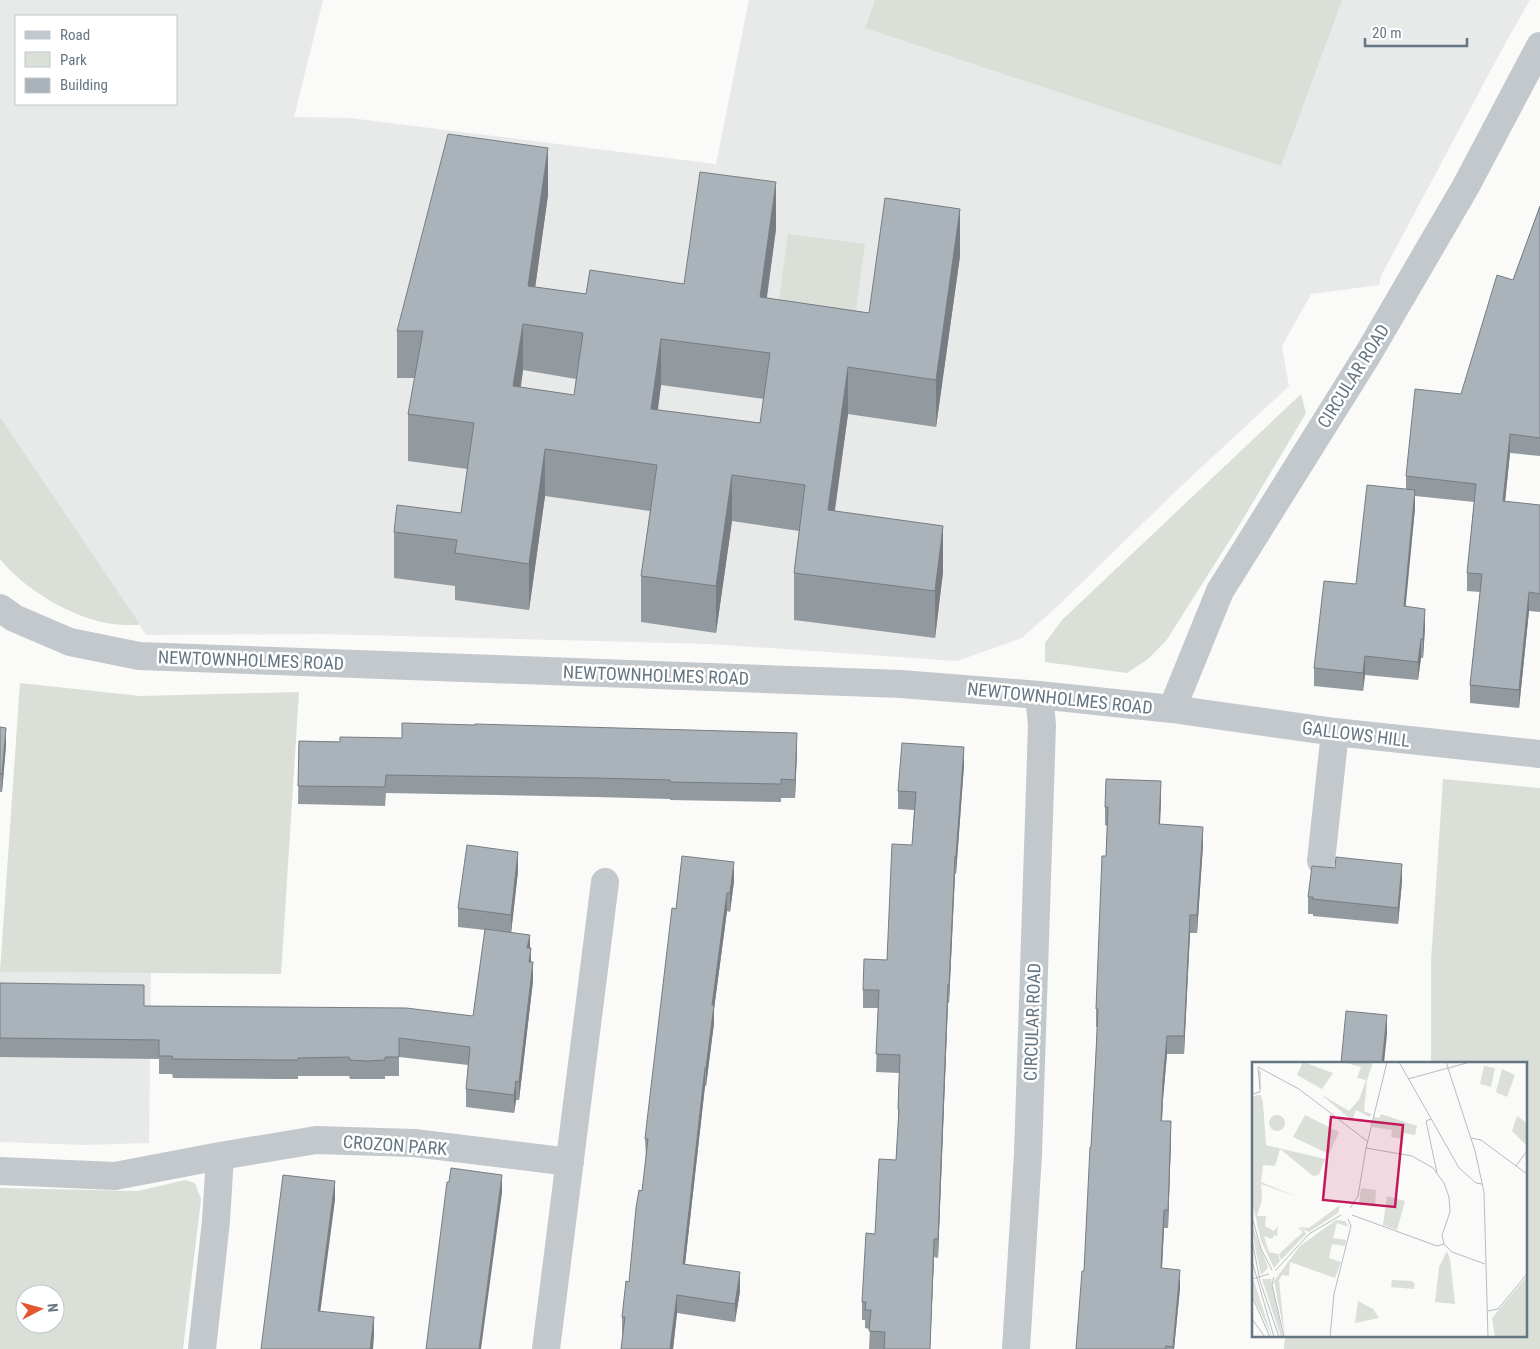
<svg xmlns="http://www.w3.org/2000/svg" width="1540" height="1349" font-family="'Roboto Condensed',sans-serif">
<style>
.built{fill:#e8e9e9;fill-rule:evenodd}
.green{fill:#dadfd7;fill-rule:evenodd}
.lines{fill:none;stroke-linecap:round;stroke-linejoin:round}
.minor{stroke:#c3c8cc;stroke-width:28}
.wall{fill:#929a9f;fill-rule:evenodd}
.shaded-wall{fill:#777d82}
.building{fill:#aab3b9;stroke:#777d82;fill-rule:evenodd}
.labels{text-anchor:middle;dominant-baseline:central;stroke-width:5;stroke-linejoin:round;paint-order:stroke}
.street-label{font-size:18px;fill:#657683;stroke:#fff}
.inset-road{fill:none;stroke:#b5bdc2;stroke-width:1}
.view{fill:#c2185b;fill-opacity:0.15;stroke:#c2185b;stroke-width:2.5}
.inset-edge{fill:none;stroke:#657683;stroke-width:2.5}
</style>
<rect width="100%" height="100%" fill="#fafaf8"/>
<!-- built -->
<path class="built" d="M 0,0 L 323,0 L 294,117 L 350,118 L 716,164 L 749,0 L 1530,0 L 1507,40 L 1381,276 L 1379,285 L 1311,294 L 1282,346 L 1289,386 L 1178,489 L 1062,602 L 1022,638 L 957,661 L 710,644 L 320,634 L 146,635 L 0,417 ZM 16,16 L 176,16 L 176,104 L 16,104 Z
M 0,972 L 151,973 L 149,1143 L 85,1145 L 0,1142 Z"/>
<!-- green -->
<path class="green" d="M 875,0 L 1342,0 L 1281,166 L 865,28 Z
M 788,234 L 865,244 L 851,346 L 774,335 Z
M 1301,394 L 1306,413 L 1240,524 L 1166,641 L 1148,659 L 1127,673 L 1045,662 L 1045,643 L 1062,620 Z
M 0,417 L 139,623 L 139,625 C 130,625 121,625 112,624 C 72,618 25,590 0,559 Z
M 20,683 L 140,696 L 299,692 L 281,974 L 0,972 Z
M 1443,779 L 1540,788 L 1540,1349 L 1284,1349 L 1285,1335 L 1526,1335 L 1526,1063 L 1431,1063 L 1431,961 Z
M 185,1180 L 195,1183 L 201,1199 L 183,1349 L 0,1349 L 0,1188 L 138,1191 ZM 25,1294 L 55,1294 L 55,1324 L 25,1324 Z"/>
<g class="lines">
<!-- minor -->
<path class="minor" d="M 0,608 L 14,618 L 70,642 L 139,656 L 901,684 L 1039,695 L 1172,709 L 1335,732 L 1540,754
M 1172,709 L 1220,591 L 1368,354 L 1466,186 L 1540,46
M 1321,861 L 1335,732
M 0,1171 L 115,1176 L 220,1156 L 316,1140 L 414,1143 L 570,1162
M 202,1349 L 216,1221 L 220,1156
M 546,1349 L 605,882
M 1016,1349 L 1028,1154 L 1042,725 L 1039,695"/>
</g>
<!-- wall -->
<path class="wall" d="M 548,195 L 535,287 L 586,294 L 684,284 L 776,229 L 767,298 L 869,313 L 960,256 L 936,427 L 848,414 L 835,511 L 943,572 L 935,638 L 794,620 L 794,573 L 799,531 L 732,521 L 716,633 L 641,622 L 641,576 L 650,511 L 545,496 L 529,610 L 455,600 L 455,586 L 394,578 L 394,532 L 461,513 L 467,469 L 408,461 L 408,414 L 415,378 L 397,378 L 397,331 ZM 523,370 L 576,379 L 574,395 L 521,387 ZM 661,385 L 764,399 L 760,423 L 658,410 Z
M 1540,206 L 1540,456 L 1510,453 L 1505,502 L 1540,505 L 1540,612 L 1529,611 L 1519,708 L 1470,703 L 1470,685 L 1480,592 L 1467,591 L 1467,573 L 1474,502 L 1415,496 L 1415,508 L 1405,606 L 1425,627 L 1423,658 L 1421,658 L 1418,680 L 1365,675 L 1363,691 L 1314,686 L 1314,668 L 1356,584 L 1406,489 L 1406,476 L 1461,394 L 1513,280 Z
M 0,727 L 6,745 L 2,792 L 0,792 Z
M 299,741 L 797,751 L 795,798 L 781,798 L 781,802 L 670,800 L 670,799 L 596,797 L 386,793 L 385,806 L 298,804 Z
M 964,765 L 956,874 L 955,874 L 949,1003 L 948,1003 L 938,1258 L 934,1257 L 930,1349 L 869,1349 L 870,1329 L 865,1328 L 865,1320 L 862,1320 L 862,1302 L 875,1234 L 896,1160 L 898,1127 L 898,1109 L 899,1073 L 876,1072 L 878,1008 L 863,1008 L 863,990 L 887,960 L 912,845 L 914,810 L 898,809 L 898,791 Z
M 1161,799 L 1160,825 L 1203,845 L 1197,933 L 1190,933 L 1184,1054 L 1167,1054 L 1163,1099 L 1162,1121 L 1171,1139 L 1168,1228 L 1164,1228 L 1162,1269 L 1180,1288 L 1174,1349 L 1076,1349 L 1084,1271 L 1091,1147 L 1097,1027 L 1096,1027 L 1096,1009 L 1106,856 L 1107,826 L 1105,825 L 1105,807 Z
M 518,871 L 511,932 L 530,948 L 533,981 L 519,1100 L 516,1100 L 514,1113 L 466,1107 L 466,1089 L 468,1065 L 399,1057 L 399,1076 L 385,1076 L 385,1079 L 350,1079 L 349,1076 L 298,1076 L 298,1079 L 280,1079 L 173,1078 L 172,1074 L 159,1074 L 159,1059 L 0,1057 L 0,983 L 144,1006 L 473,1016 L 485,930 L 458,927 L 458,908 Z
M 734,881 L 730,912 L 727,911 L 714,1009 L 714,1023 L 706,1086 L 705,1086 L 685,1264 L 740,1291 L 735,1322 L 677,1313 L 673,1349 L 621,1349 L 623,1335 L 622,1335 L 622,1317 L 629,1282 L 642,1191 L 646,1157 L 645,1139 L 676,909 Z
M 1402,881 L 1398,924 L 1313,916 L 1313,914 L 1308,914 L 1308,897 Z"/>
<!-- shaded-wall -->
<path class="shaded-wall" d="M 548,148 L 548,195 L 530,325 L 528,286 Z
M 776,182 L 776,229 L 760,344 L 760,297 Z
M 960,209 L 960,256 L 936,427 L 936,380 Z
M 523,324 L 523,370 L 513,433 L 513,386 Z
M 661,339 L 661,385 L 651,456 L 651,409 Z
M 848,367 L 848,414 L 828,557 L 828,510 Z
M 1510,434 L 1510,453 L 1503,520 L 1503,501 Z
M 545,449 L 545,496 L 529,610 L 529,564 Z
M 732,475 L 732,521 L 716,633 L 716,586 Z
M 1415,490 L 1415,508 L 1404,624 L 1404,606 Z
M 943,526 L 943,572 L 935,638 L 935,591 Z
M 1529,592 L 1529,611 L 1519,708 L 1519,690 Z
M 1425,609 L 1425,627 L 1423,658 L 1423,639 Z
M 1421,639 L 1421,658 L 1418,680 L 1418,662 Z
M 1365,656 L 1365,675 L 1363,691 L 1363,673 Z
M 6,728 L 6,745 L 2,792 L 2,774 Z
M 797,733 L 797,751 L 795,798 L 795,780 Z
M 964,747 L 964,765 L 956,874 L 956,856 Z
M 1161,781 L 1161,799 L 1159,843 L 1159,824 Z
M 1203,827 L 1203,845 L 1197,933 L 1197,915 Z
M 518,852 L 518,871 L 511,934 L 511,915 Z
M 955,856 L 955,874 L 949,1003 L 949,985 Z
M 734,862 L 734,881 L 730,912 L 730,893 Z
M 1402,864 L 1402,881 L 1398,924 L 1398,908 Z
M 727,893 L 727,911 L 714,1009 L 714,1023 L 706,1086 L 706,1068 L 712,1005 Z
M 1190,915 L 1190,933 L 1184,1054 L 1184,1036 Z
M 530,935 L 530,954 L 527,948 Z
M 531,948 L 531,967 L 529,962 Z
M 533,962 L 533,981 L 519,1100 L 519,1082 Z
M 948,984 L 948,1003 L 938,1258 L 938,1239 Z
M 1387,1015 L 1387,1034 L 1384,1063 L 1382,1063 Z
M 1167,1036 L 1167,1054 L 1163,1099 L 1161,1139 L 1163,1081 Z
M 705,1068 L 705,1086 L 683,1282 L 683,1264 Z
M 516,1081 L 516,1100 L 514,1113 L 514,1095 Z
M 1171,1121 L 1171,1139 L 1168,1228 L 1168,1210 Z
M 502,1175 L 502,1193 L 481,1349 L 479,1349 Z
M 335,1181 L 335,1200 L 318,1329 L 318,1311 Z
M 1164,1210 L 1164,1228 L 1161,1287 L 1161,1268 Z
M 934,1239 L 934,1257 L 930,1349 Z
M 1180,1270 L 1180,1288 L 1174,1349 L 1173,1349 Z
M 740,1272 L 740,1291 L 735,1322 L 735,1304 Z
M 677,1295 L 677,1313 L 673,1349 L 670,1349 Z
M 374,1317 L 374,1336 L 373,1349 L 370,1349 Z"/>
<!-- building -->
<path class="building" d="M 448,134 L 548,148 L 528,286 L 586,294 L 590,270 L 684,284 L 700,172 L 776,182 L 760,297 L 869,313 L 885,198 L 960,209 L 936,380 L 848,367 L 828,510 L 943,526 L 935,591 L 794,573 L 805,485 L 732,475 L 716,586 L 641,576 L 657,465 L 545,449 L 529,564 L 455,553 L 457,540 L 394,532 L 397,505 L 461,513 L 474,423 L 408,414 L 423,331 L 397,331 ZM 523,324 L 583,333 L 574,395 L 513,386 ZM 661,339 L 770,353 L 760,423 L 651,409 Z
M 1540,206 L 1540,438 L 1510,434 L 1503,501 L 1540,505 L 1540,594 L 1529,592 L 1519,690 L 1470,685 L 1482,574 L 1467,573 L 1476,484 L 1406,476 L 1415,389 L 1461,394 L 1497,275 L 1513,280 Z
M 1367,485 L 1415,490 L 1404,606 L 1425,609 L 1423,639 L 1421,639 L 1418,662 L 1365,656 L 1363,673 L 1314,668 L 1324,581 L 1356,584 Z
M 402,723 L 475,725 L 475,724 L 797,733 L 795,780 L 781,779 L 781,784 L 670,782 L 670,780 L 596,778 L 386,775 L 385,787 L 298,786 L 299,741 L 340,742 L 340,737 L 402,738 Z
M 0,727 L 6,728 L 2,774 L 0,774 Z
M 902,743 L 964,747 L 956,856 L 955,856 L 949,985 L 948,984 L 938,1239 L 934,1239 L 930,1349 L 884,1349 L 885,1332 L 869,1331 L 871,1310 L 865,1310 L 866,1302 L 862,1302 L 866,1233 L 875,1234 L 879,1159 L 896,1160 L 899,1109 L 898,1109 L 900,1055 L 876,1054 L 879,990 L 863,990 L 864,959 L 887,960 L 892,844 L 912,845 L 916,792 L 898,791 Z
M 1106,779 L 1161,781 L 1159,824 L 1203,827 L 1197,915 L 1190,915 L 1184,1036 L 1167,1036 L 1163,1081 L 1161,1121 L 1171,1121 L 1168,1210 L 1164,1210 L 1161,1268 L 1180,1270 L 1173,1347 L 1166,1346 L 1165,1349 L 1076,1349 L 1082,1271 L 1084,1271 L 1090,1147 L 1091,1147 L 1096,1053 L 1098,1009 L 1096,1009 L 1102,856 L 1106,856 L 1108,807 L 1105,807 Z
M 467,845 L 518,852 L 511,915 L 458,908 Z
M 682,856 L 734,862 L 730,893 L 727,893 L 712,1005 L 714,1005 L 706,1068 L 705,1068 L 683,1264 L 740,1272 L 735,1304 L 677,1295 L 670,1349 L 621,1349 L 625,1317 L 622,1317 L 626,1281 L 629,1282 L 636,1208 L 639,1190 L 642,1191 L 648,1139 L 645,1139 L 647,1121 L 672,908 L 676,909 Z
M 1336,857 L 1402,864 L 1398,908 L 1313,899 L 1313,897 L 1308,897 L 1312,866 L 1335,868 Z
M 485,929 L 530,935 L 527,948 L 531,948 L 529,962 L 533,962 L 519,1082 L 516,1081 L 514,1095 L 466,1089 L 470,1047 L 399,1038 L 399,1057 L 385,1057 L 385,1060 L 367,1061 L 350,1060 L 349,1057 L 298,1058 L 298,1060 L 280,1060 L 173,1059 L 172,1056 L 159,1056 L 159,1040 L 0,1038 L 0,983 L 144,985 L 144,1006 L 406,1008 L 473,1016 Z
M 1346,1011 L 1387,1015 L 1382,1063 L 1341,1063 Z
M 451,1168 L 502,1175 L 479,1349 L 426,1349 L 447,1182 L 449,1182 Z
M 283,1175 L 335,1181 L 318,1311 L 374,1317 L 370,1349 L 261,1349 Z"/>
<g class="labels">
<!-- street labels -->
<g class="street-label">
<text transform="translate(1353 376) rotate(-58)">CIRCULAR ROAD</text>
<text transform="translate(251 660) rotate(2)">NEWTOWNHOLMES ROAD</text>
<text transform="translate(656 675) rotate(2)">NEWTOWNHOLMES ROAD</text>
<text transform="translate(1060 698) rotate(6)">NEWTOWNHOLMES ROAD</text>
<text transform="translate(1356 734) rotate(7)">GALLOWS HILL</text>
<text transform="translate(1032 1022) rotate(-88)">CIRCULAR ROAD</text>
<text transform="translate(395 1145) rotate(4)">CROZON PARK</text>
</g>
</g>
<!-- overview -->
<g transform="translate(1252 1062)">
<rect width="275" height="275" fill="#fafaf8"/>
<path d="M 51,0 L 81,11 L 70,27 L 45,13 ZM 90,0 L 121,0 L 115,18 L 112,49 L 119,52 L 118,55 L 104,48 L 101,56 L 96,55 L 72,35 L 67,42 L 72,34 L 97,49 L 107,38 L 114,18 L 105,16 L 109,5 ZM 232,4 L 243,6 L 239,25 L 228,22 ZM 250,7 L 263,13 L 255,35 L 244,30 ZM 4,33 L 9,33 L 11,41 L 14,83 L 73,97 L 67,113 L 61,114 L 28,87 L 23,104 L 11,103 L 9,120 L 46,135 L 9,122 L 10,138 L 5,154 L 14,154 L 13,164 L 22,169 L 26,164 L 25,174 L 22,173 L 20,177 L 12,174 L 17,190 L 26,192 L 28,199 L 22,206 L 9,179 L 1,143 L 0,36 ZM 129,52 L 165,64 L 163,73 L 152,71 L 151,77 L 139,75 L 140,68 L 120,65 L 122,55 L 127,56 ZM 53,53 L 87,70 L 77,92 L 41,75 ZM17 61a8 8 0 1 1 16 0a8 8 0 1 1-16 0ZM 265,54 L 275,61 L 275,84 L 260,69 ZM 109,126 L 124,128 L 123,143 L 107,141 ZM 135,134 L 153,139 L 145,168 L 131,163 ZM 88,143 L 86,151 L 57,170 L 47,165 L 57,166 ZM 84,158 L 93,159 L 97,165 L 85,161 L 81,176 L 94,178 L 93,184 L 80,182 L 77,196 L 89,200 L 83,216 L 38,200 L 37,214 L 30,213 L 27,218 L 33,275 L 22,219 L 48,184 ZM 0,163 L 16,206 L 9,213 L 3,185 ZM 45,165 L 52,168 L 54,172 L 29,198 L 27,192 L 51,170 ZM 195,189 L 198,197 L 203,242 L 183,240 L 187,205 ZM 275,214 L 275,275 L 243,275 L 240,256 ZM 10,217 L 19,217 L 31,275 L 29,275 ZM 140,218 L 160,219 L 163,222 L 162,227 L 139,225 ZM 0,219 L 2,219 L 20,275 L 0,232 ZM 106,239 L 121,247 L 127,256 L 103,261 Z" fill="#dadfd7"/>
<path class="inset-road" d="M 147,0 L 207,106 L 224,121 L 230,122M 194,0 L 223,89 L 232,130 L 236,275M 156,17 L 218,0M 8,27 L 6,5 L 47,27 L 115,79M 0,32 L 8,30 L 8,9M 179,57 L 174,59 L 185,111M 219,76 L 229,78 L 275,112M 114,86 L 160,94 L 181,106 L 192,121 L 197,135 L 198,150 L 190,173 L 192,182 L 200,190 L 233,202M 264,104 L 275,89M 98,146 L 106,134 L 114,86 L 135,0M 100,153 L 185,184 L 192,182M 0,155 L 9,187 L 20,208M 0,178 L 8,219 L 27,275M 0,199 L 22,275M 23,209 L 57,172 L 89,153M 22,215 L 20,223 L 32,275M 0,217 L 17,212M 0,234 L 18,275M 236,249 L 246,247 L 275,212M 0,257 L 13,275M 78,275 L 82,232 L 99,164 L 96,157"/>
<path class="view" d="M 79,55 L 151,63 L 143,145 L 71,138 Z"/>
<rect width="275" height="275" class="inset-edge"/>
</g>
<!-- legend -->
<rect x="15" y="15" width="162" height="90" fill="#ffffff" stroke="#c1c8cd"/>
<rect x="25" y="31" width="25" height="8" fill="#c3c8cc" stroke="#c1c8cd"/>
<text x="60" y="40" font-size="15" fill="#657683">Road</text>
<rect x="25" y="52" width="25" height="15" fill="#dadfd7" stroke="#c1c8cd"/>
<text x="60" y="65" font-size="15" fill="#657683">Park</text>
<rect x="25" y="78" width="25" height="15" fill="#aab3b9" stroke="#c1c8cd"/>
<text x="60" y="90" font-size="15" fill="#657683">Building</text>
<!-- north arrow -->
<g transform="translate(40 1309) rotate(84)"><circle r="24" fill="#ffffff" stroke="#c1c8cd"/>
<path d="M0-4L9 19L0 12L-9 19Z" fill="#e4572e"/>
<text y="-8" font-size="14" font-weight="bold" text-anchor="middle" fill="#657683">N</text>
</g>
<!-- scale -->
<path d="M1365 38v8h102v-8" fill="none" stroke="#657683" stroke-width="2.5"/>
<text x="1372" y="38" font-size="15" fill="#657683" stroke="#ffffff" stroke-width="4" paint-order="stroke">20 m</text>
</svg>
